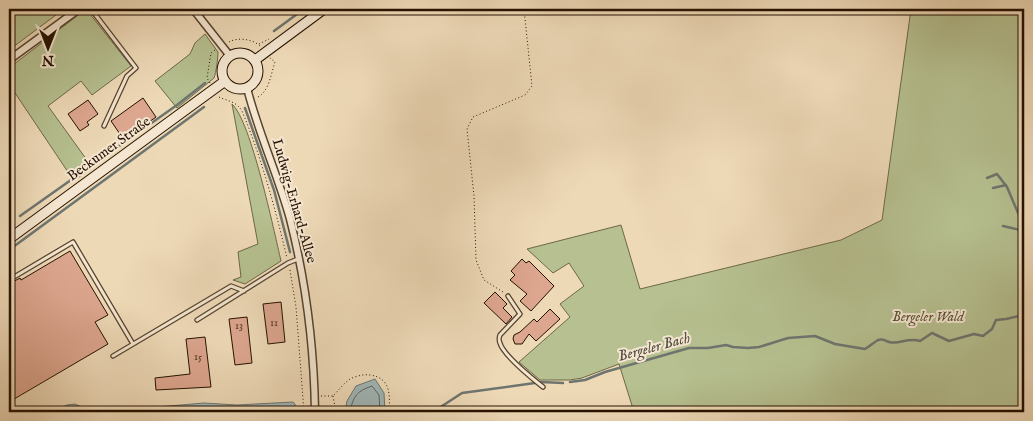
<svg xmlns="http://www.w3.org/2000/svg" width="1033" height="421" font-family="'IM FELL English',serif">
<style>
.green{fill:#b6c090;stroke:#6d6848}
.water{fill:#9fb7b9;stroke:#6e756f}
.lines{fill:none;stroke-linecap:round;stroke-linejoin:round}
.shore{stroke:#62645c;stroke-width:1}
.stream{stroke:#6e756f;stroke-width:2.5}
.building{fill:#dda68f;stroke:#241100}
.lane-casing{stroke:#56432e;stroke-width:5.5}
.street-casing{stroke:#56432e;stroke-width:9}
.secondary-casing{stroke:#241100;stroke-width:11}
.path{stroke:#241100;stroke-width:1;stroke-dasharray:1 2.5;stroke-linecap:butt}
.lane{stroke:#f4e6d0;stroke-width:3}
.street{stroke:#f4e6d0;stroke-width:6}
.secondary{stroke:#f4e6d0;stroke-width:9}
.labels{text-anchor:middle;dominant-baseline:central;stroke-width:4;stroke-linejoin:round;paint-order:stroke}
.number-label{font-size:11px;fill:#523624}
.street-label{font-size:14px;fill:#241100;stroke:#f4e6d0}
.park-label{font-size:14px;font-style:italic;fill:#574e32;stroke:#f4e6d0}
.water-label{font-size:15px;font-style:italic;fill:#4f4b41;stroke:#f4e6d0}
</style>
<rect width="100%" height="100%" fill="#eed9b7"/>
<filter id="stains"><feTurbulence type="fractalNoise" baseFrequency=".004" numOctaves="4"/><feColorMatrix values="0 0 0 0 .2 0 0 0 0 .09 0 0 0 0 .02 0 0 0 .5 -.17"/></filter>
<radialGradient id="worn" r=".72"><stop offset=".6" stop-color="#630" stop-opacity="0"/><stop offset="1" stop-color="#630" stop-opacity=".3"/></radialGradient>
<!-- green -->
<path class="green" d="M 9,9 L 64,9 L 9,50 Z
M 86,9 L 131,66 L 92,95 L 81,81 L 48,106 L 92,167 L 74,181 L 9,84 L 9,68 Z
M 911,9 L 1024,9 L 1024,412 L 634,412 L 619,364 L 582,378 L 570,380 L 540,380 L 519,362 L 570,317 L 560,304 L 584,286 L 569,263 L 553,273 L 527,249 L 621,225 L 640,289 L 841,240 L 882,220 Z
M 205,34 L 218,52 C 218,58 216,73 214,78 L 177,108 L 155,81 L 190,54 L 195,43 Z
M 232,104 C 251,121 274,231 281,261 L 245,284 L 233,280 L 241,277 L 238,252 L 258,244 Z"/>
<!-- water -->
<path class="water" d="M 375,379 L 384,393 L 385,412 L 345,412 L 347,401 L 356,386 Z
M 293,402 L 295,404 L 295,407 L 291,409 L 257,408 L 159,412 L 59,412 L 61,408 L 67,405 L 75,404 L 84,408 L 111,411 L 204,403 L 237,405 Z"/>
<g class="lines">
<!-- shore -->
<path class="shore" d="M 156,412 L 204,408 L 216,409 L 218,412
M 350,412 C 353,396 357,391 372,386 L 379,395 L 380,412"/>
<!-- stream -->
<path class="stream" d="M 274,31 L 304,9
M 245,108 L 274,190 L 290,252
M 987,178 L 997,174 L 1007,187 L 1024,227
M 993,188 L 1006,185
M 20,216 L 177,105 L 205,83
M 1003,226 L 1024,231
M 9,250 L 204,107
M 570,382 L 585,380 L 605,372 L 689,348 L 708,348 L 726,345 L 733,347 L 748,348 L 759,347 L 788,338 L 815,336 L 835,344 L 865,349 C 869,347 873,343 878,340 C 883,338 885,341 889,342 C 900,345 907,337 920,341 L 932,333 L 949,341 L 974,334 L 983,336 L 992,329 L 996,320 L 1006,319 L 1024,315
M 433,412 L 462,393 L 542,382 L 563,383"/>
</g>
<!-- building -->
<path class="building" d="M 143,98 L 156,117 L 124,140 L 111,121 Z
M 88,100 L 98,114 L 87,122 L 89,125 L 80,131 L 68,114 Z
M 70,251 L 108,315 L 95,322 L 108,344 L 9,402 L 9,284 L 20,278 L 21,280 Z
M 522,259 L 526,263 L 529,261 L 554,286 L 531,311 L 520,301 L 527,294 L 510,280 L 515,275 L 511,271 Z
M 495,292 L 507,304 L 503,308 L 512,317 L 506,324 L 484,303 Z
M 281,302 L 285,342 L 268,344 L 263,304 Z
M 550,309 L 560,319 L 536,341 L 529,334 L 522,344 L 515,344 L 513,339 L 514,335 L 520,332 L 534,319 L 537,322 Z
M 247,317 L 252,363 L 235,365 L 229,319 Z
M 205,337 L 211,387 L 156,390 L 155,378 L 190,374 L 186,339 Z"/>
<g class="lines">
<!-- lane casing -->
<g class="lane-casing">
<path id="lane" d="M 91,9 L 136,68 L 127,76 L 104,126
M 9,280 L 73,242 L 133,344
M 508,296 L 520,314 L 500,335 C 499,337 499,341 500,343 C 503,355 533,379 543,387
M 197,320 L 288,263 L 298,259
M 113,356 L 231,286 L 244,291"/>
</g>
<!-- street casing -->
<g class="street-casing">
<path id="street" d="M 193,9 L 230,56
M 9,60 L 79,9
M 247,88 C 258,132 278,175 290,219 C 306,282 314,347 315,412"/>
</g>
<!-- secondary casing -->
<g class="secondary-casing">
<path id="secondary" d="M222 71a18 18 0 1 1 36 0a18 18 0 1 1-36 0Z
M 255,60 L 324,9
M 9,239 L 225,81"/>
</g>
<!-- path -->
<path class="path" d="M 229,42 C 237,37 253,39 260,46
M 259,44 L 269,39
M 210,83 L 207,78 L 211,53 L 215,50
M 219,97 C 227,101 236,101 242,111 C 262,159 275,208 287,258
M 258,97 C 269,91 271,74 275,62 L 270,58
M 290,270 L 296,307 L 304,412
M 503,292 L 484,280 L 476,260 L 474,196 L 467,129 L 473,117 L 525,95 L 532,86 L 524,9
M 321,396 L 333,396 C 338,391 344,383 350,379 C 356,376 364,374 370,375 C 391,378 390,395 389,412
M 333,396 L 336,412
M 1022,403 L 1024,403"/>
<!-- lane -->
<use href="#lane" class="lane"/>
<!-- street -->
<use href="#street" class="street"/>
<!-- secondary -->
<use href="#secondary" class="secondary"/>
</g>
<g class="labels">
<!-- number labels -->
<g class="number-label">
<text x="274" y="323">11</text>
<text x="239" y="326">13</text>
<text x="198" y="357">15</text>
</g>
<!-- street labels -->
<g class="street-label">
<text transform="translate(109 149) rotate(-36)">Beckumer Straße</text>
<text transform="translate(294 201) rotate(74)">Ludwig-Erhard-Allee</text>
</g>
<!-- park labels -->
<g class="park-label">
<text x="928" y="317">Bergeler Wald</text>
</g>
<!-- water labels -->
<g class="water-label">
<text transform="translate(654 347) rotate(-15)">Bergeler Bach</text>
</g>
</g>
<!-- margin -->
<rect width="1033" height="421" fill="none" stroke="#eed9b7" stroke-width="30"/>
<rect x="10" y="10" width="1013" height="401" fill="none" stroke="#241100" stroke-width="2.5"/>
<rect x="15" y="15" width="1003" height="391" fill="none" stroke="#241100"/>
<!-- north arrow -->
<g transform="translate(48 48) rotate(180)" stroke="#f4e6d0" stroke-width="4" paint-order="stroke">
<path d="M0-4L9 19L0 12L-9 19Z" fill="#241100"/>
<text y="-8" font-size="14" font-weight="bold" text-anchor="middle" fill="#241100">N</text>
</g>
<rect width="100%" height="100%" filter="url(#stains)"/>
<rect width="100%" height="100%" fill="url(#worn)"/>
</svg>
